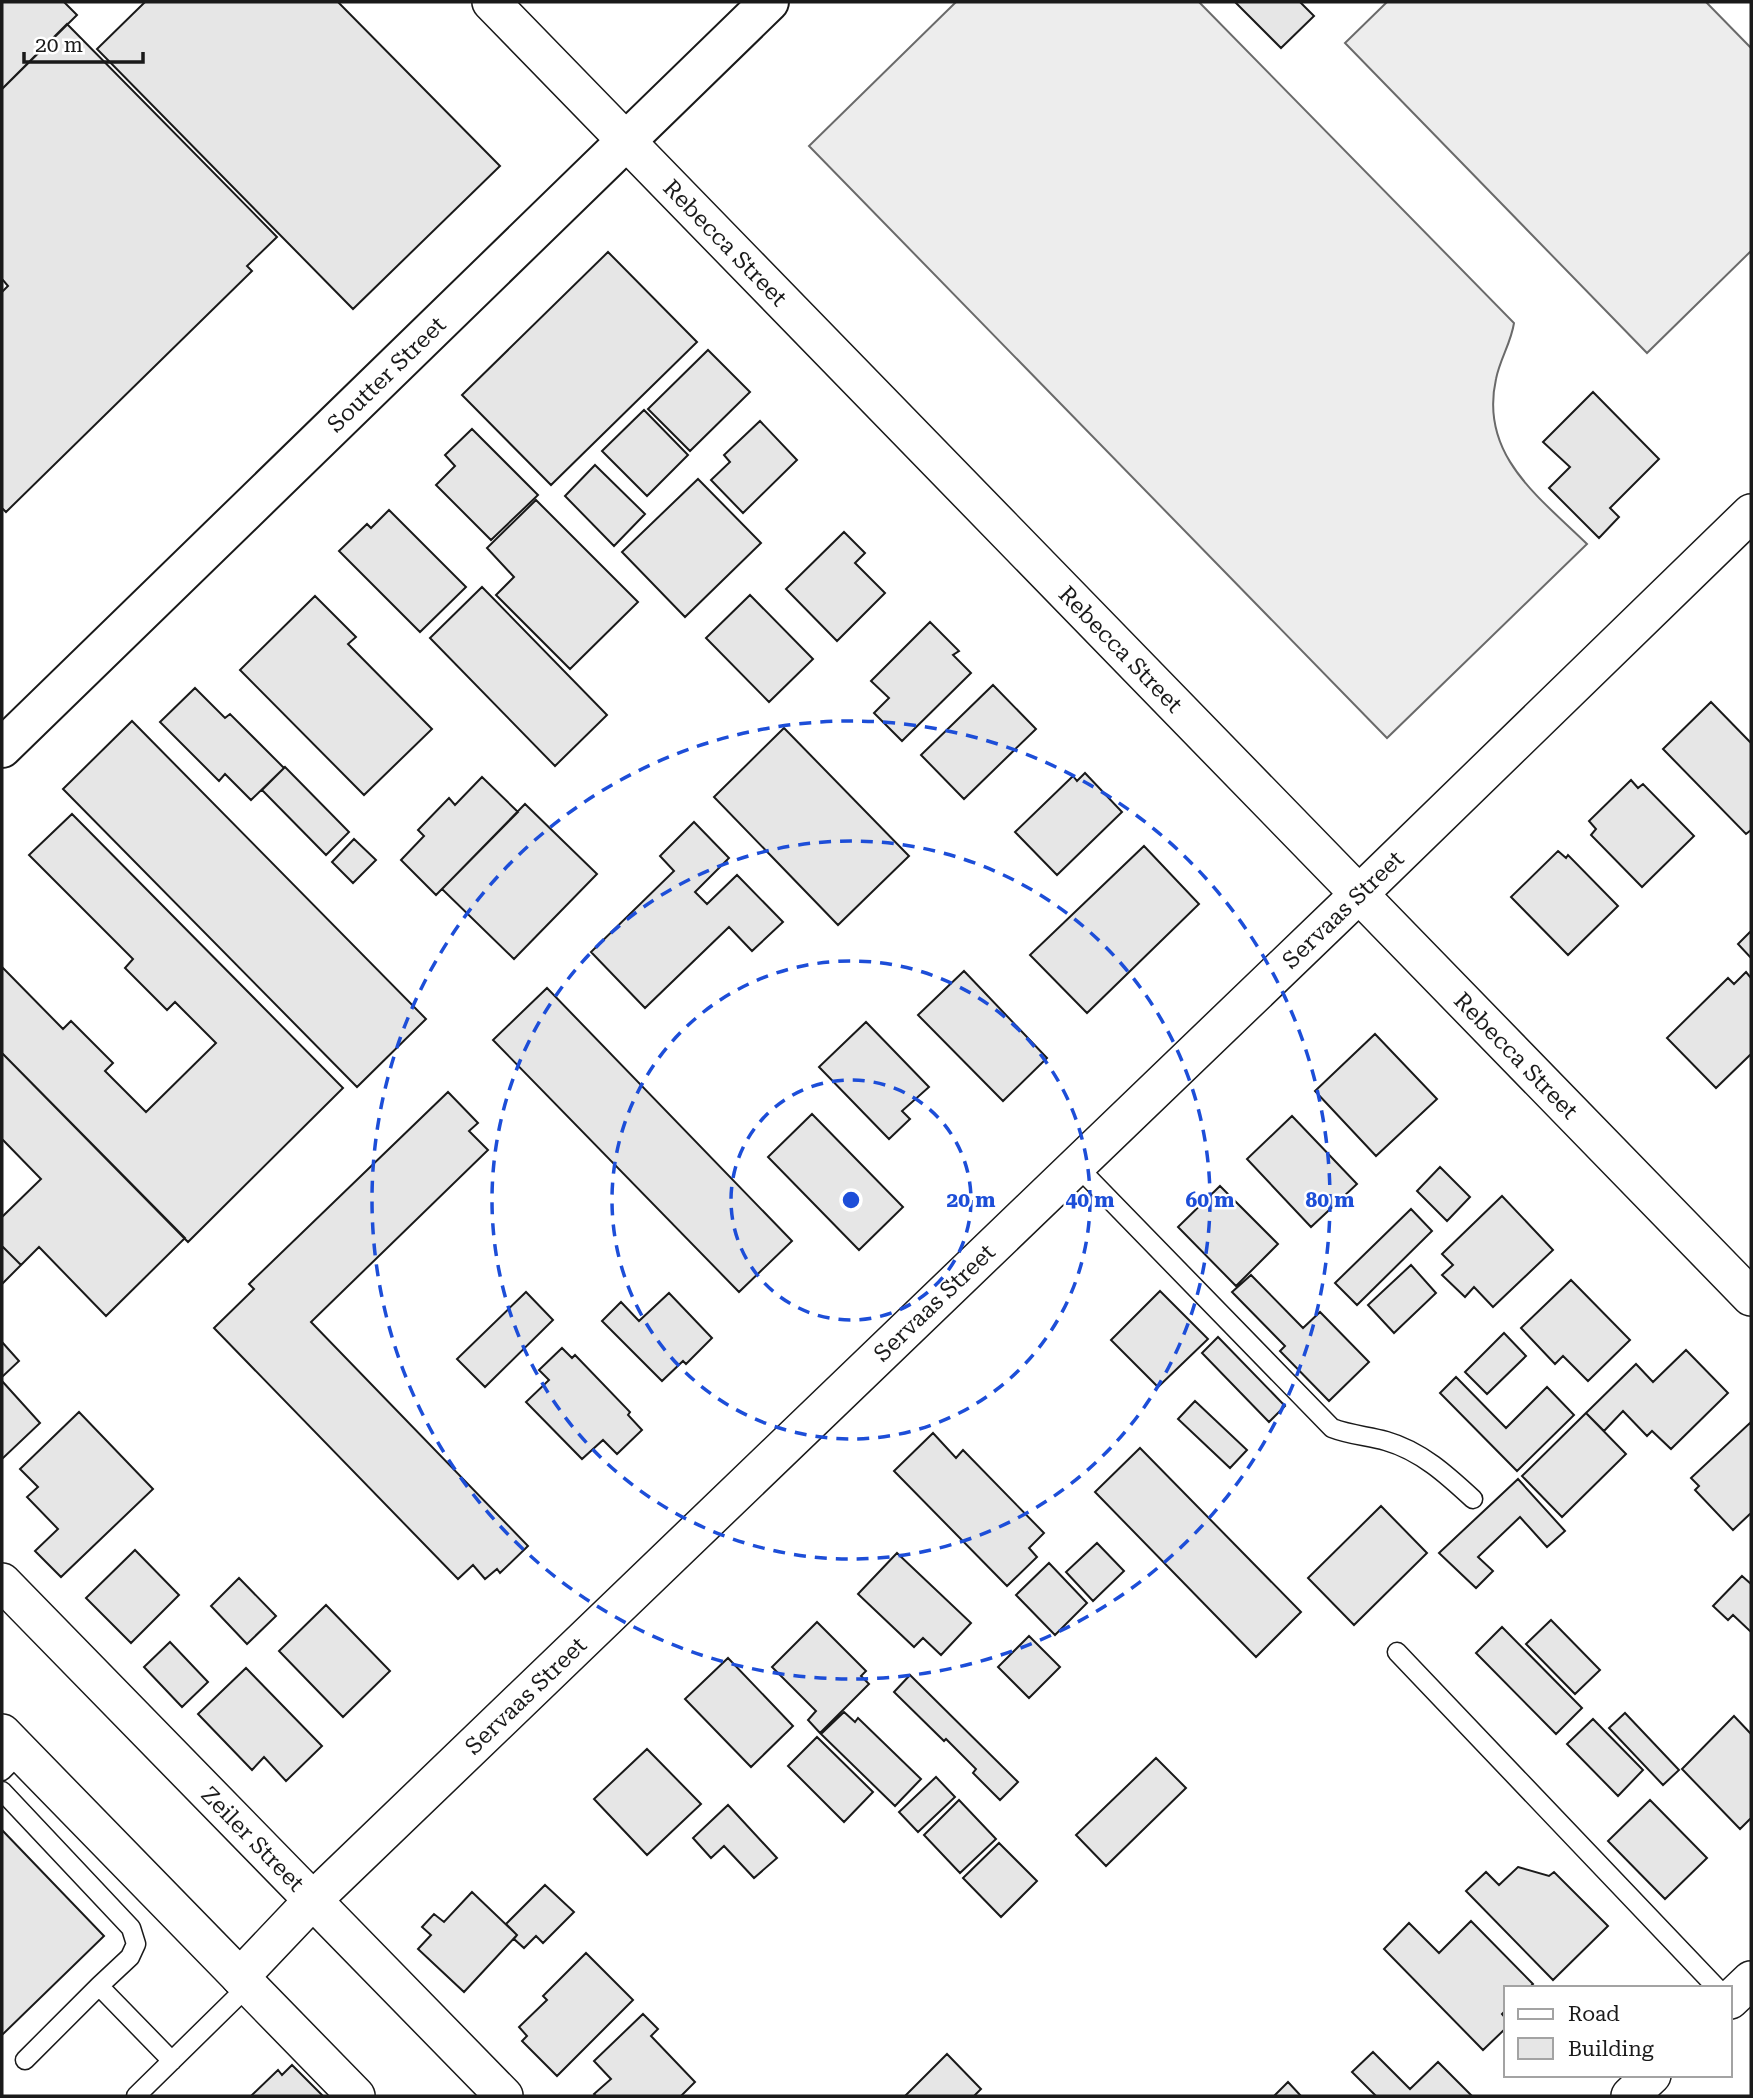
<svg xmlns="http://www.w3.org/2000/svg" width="1753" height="2098" font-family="'Roboto Serif',serif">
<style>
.pitch{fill:#ededed;stroke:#6a6a6a;stroke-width:2}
.building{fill:#e6e6e6;stroke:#1a1a1a;stroke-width:2}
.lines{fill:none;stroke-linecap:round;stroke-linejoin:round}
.lane-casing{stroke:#1a1a1a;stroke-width:21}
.street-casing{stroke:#1a1a1a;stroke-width:40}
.primary-casing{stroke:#1a1a1a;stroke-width:42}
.lane{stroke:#fff;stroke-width:18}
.street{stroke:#fff;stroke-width:37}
.primary{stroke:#fff;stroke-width:38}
.ring{fill:none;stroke:#1d4ed8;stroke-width:3.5;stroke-dasharray:12 9}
.labels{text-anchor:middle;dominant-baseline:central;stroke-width:5;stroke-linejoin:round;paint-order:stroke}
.street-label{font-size:23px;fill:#1a1a1a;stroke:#fff}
.centre{fill:#1d4ed8;stroke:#fff;stroke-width:3.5}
.ring-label{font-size:21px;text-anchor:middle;font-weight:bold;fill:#1d4ed8;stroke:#fff;stroke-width:5;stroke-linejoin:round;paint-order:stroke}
</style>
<rect width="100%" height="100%" fill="#fff"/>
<!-- pitch -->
<path class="pitch" d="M 956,2 L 1199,2 L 1514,323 C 1511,343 1500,359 1496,379 C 1479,455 1539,497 1587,544 L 1387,738 L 809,146 Z
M 1387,2 L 1706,2 L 1751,48 L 1751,251 L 1647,353 L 1345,43 Z"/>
<!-- building -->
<path class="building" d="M 2,2 L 64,2 L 77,15 L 2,89 Z
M 145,2 L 338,2 L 500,166 L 353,309 L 97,49 Z
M 1235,2 L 1300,2 L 1314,16 L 1281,48 Z
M 67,24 L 277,237 L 247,266 L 252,271 L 6,512 L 2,508 L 2,292 L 8,286 L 2,279 L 2,89 Z
M 608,252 L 697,342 L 551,485 L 462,395 Z
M 708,350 L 750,392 L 690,451 L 648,409 Z
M 1593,392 L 1659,459 L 1610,508 L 1619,517 L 1599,538 L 1549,488 L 1570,467 L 1543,442 Z
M 644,410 L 688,455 L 647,496 L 602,451 Z
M 760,421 L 797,460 L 743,513 L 711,480 L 730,462 L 724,455 Z
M 472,429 L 538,495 L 491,540 L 436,485 L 455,466 L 445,455 Z
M 595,465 L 645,514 L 614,546 L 565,496 Z
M 698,479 L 761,543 L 685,617 L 622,552 Z
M 536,500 L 638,602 L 570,669 L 496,595 L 514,577 L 487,548 Z
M 389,510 L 466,587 L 420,632 L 339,551 L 367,524 L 371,528 Z
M 844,532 L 865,553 L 855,563 L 885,593 L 837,641 L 786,589 Z
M 482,587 L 607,715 L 555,766 L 430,638 Z
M 750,595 L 813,659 L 769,702 L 706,638 Z
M 315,596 L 356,637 L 348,644 L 432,729 L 364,795 L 240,670 Z
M 930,622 L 959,651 L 953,655 L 971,673 L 902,741 L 874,713 L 889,698 L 871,681 Z
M 993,685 L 1036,729 L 964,799 L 921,755 Z
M 195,688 L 225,718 L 230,714 L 284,768 L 251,800 L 225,774 L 219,781 L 160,722 Z
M 1711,702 L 1751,743 L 1751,830 L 1746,834 L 1663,749 Z
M 132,721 L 426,1019 L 357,1087 L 63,789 Z
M 784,728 L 909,856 L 838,925 L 714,797 Z
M 285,767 L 349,832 L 326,855 L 262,790 Z
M 1085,773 L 1122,812 L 1057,875 L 1015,832 L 1073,776 L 1077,781 Z
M 482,777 L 518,812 L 436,895 L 401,860 L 424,836 L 418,830 L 449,798 L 455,805 Z
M 1631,780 L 1638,788 L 1643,784 L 1694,836 L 1642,887 L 1591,835 L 1596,829 L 1589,821 Z
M 525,804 L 597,874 L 514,959 L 442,889 Z
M 72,814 L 343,1088 L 188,1242 L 2,1053 L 2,967 L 63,1029 L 71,1021 L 113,1063 L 105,1071 L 146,1112 L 216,1043 L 175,1002 L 167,1010 L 125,968 L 133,959 L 29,855 Z
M 694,822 L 729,858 L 695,892 L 707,904 L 737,875 L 783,922 L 752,951 L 729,927 L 645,1008 L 591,952 L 674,871 L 660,856 Z
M 354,839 L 376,860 L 353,883 L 332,862 Z
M 1144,846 L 1199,904 L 1087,1013 L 1030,955 Z
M 1558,851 L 1566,858 L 1568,855 L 1618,906 L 1568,955 L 1511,897 Z
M 1751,931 L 1751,958 L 1738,944 Z
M 964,971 L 1047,1058 L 1003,1101 L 918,1015 Z
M 1746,972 L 1751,978 L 1751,1054 L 1716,1088 L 1667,1038 L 1728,978 L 1734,984 Z
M 547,988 L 792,1241 L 739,1292 L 493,1040 Z
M 866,1022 L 929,1087 L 902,1111 L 910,1119 L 889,1139 L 819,1067 Z
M 1375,1034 L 1437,1099 L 1376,1156 L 1315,1091 Z
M 2,1053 L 185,1238 L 106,1316 L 39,1247 L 21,1265 L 2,1246 L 2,1217 L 41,1179 L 2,1139 Z
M 448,1092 L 478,1123 L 469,1131 L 488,1150 L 311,1322 L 528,1546 L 500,1573 L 497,1569 L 485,1579 L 473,1565 L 458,1579 L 214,1328 L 254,1289 L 249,1284 Z
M 812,1114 L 903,1207 L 859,1250 L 768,1157 Z
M 1292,1116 L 1357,1184 L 1311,1227 L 1247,1159 Z
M 1440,1167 L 1470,1197 L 1447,1221 L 1417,1191 Z
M 1220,1186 L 1278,1244 L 1236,1286 L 1178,1227 Z
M 1502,1196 L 1553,1250 L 1493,1307 L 1474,1287 L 1465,1297 L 1442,1275 L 1453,1265 L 1442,1254 Z
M 1411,1209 L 1432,1231 L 1357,1305 L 1335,1283 Z
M 2,1246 L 21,1265 L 2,1284 Z
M 1411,1265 L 1436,1293 L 1394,1333 L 1368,1305 Z
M 1251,1275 L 1303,1328 L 1320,1312 L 1369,1362 L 1329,1401 L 1280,1351 L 1285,1346 L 1232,1292 Z
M 1571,1280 L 1630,1340 L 1588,1381 L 1563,1356 L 1555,1364 L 1521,1328 Z
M 1160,1291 L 1208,1339 L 1158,1387 L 1111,1340 Z
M 526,1292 L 553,1320 L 485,1387 L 457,1359 Z
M 669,1293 L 712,1338 L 686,1364 L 683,1361 L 662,1381 L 602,1321 L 621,1302 L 639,1321 Z
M 1504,1333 L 1526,1356 L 1487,1394 L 1465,1372 Z
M 1218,1337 L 1285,1406 L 1269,1422 L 1202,1353 Z
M 2,1342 L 19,1361 L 2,1377 Z
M 562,1348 L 572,1358 L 575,1355 L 630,1412 L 628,1415 L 642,1430 L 617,1454 L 603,1440 L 582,1459 L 526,1402 L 549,1380 L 539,1370 Z
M 1686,1350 L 1728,1393 L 1671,1449 L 1652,1431 L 1647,1436 L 1623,1411 L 1604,1431 L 1586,1413 L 1636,1364 L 1653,1382 Z
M 1456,1377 L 1506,1428 L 1547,1387 L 1574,1415 L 1517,1471 L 1440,1393 Z
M 2,1381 L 40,1423 L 2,1459 Z
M 1195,1401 L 1247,1450 L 1230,1468 L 1178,1419 Z
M 79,1412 L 153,1489 L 61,1577 L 35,1551 L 58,1529 L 27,1497 L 38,1487 L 20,1469 Z
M 1586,1413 L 1626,1454 L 1562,1517 L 1522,1476 Z
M 1751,1422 L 1751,1513 L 1733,1530 L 1695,1490 L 1699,1486 L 1691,1478 Z
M 933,1433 L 956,1458 L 963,1450 L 1044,1533 L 1029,1548 L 1037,1557 L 1007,1586 L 894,1471 Z
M 1140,1448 L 1301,1612 L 1256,1657 L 1095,1492 Z
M 1518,1479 L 1565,1531 L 1547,1547 L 1520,1517 L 1478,1557 L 1493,1571 L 1476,1588 L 1439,1553 Z
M 1381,1506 L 1427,1553 L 1354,1625 L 1308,1578 Z
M 1097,1543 L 1124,1571 L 1093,1601 L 1066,1572 Z
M 135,1550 L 179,1595 L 131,1643 L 86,1598 Z
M 897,1553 L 971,1623 L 941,1655 L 923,1638 L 914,1647 L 858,1594 Z
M 1049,1563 L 1087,1603 L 1055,1635 L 1016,1595 Z
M 1742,1576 L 1751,1584 L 1751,1632 L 1733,1615 L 1728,1620 L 1713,1606 Z
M 239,1578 L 276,1616 L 247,1644 L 211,1606 Z
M 326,1605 L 390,1671 L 343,1717 L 279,1651 Z
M 1551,1620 L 1600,1670 L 1575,1694 L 1526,1644 Z
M 817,1622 L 866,1671 L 861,1676 L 869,1684 L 820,1733 L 808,1720 L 816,1711 L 772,1667 Z
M 1502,1627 L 1582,1708 L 1556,1734 L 1476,1653 Z
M 1029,1636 L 1060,1667 L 1029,1698 L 998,1667 Z
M 170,1642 L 208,1682 L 182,1707 L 144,1667 Z
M 728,1658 L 793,1726 L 751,1767 L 685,1699 Z
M 246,1668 L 322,1746 L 286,1781 L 264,1757 L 252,1770 L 198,1714 Z
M 910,1675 L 1018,1782 L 1000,1800 L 973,1773 L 976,1769 L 946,1739 L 944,1741 L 894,1692 Z
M 844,1712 L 855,1722 L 858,1718 L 921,1779 L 895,1806 L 821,1734 Z
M 1625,1713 L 1679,1770 L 1663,1785 L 1609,1728 Z
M 1734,1716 L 1751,1734 L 1751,1818 L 1740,1829 L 1682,1769 Z
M 1593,1719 L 1643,1770 L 1618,1796 L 1567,1744 Z
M 817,1737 L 873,1792 L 844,1822 L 788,1766 Z
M 647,1749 L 701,1804 L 647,1855 L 594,1799 Z
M 1156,1758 L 1186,1788 L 1106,1866 L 1076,1835 Z
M 936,1777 L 955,1797 L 918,1832 L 899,1812 Z
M 959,1800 L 996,1839 L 960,1873 L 924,1835 Z
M 1650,1800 L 1707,1858 L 1665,1899 L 1608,1841 Z
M 728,1805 L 777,1858 L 754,1878 L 724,1846 L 711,1858 L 693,1838 Z
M 2,1830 L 104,1936 L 2,2035 Z
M 999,1843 L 1037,1881 L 1001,1917 L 963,1878 Z
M 1518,1867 L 1549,1876 L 1554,1872 L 1608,1926 L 1553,1980 L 1466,1891 L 1486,1872 L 1499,1885 Z
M 545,1885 L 574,1912 L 543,1943 L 536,1936 L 524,1948 L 514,1939 L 517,1935 L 506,1924 Z
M 472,1892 L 517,1935 L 464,1992 L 418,1949 L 431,1935 L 422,1927 L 434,1914 L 444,1922 Z
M 1471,1921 L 1533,1984 L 1529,1988 L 1506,1988 L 1506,2010 L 1502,2014 L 1506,2019 L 1506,2028 L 1483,2050 L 1384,1949 L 1409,1923 L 1439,1953 Z
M 586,1953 L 633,2000 L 557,2076 L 522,2041 L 527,2036 L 519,2027 L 547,2000 L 543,1996 Z
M 643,2014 L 658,2029 L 651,2036 L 695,2082 L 681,2096 L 596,2096 L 594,2094 L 611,2079 L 594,2061 Z
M 1373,2052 L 1410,2089 L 1438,2062 L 1472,2096 L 1376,2096 L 1352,2072 Z
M 947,2054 L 981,2089 L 974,2096 L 905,2096 Z
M 292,2065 L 323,2096 L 251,2096 L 278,2070 L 282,2075 Z
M 1288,2082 L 1301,2096 L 1274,2096 Z"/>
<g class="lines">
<!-- lane casing -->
<g class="lane-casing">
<path id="lane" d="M 1076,1165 L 1332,1428 C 1350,1435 1368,1436 1386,1441 C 1421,1451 1447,1475 1473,1499
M 1397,1652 L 1717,1988
M 2,1771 L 21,1752
M 2,1791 L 131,1928 L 136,1944 L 130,1957 L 99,1986
M 25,2060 L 99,1986 L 172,2061
M 136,2096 L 248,1986"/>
</g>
<!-- street casing -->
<g class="street-casing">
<g id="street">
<path id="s1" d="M 491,2 L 1751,1297"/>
<path id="s2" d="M 2,1582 L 504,2096"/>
<path d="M 2,1733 L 356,2096"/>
<path id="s3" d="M 240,1977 L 313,1900 L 1358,895 L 1751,513"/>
<path d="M 1730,2000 L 1751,1980"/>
<path d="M 1630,2096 L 1652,2075"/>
</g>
</g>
<!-- primary casing -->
<g class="primary-casing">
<g id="primary">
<path id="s4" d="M 2,748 L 769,2"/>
</g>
</g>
<!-- lane -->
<use href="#lane" class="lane"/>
<!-- street -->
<use href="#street" class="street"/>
<!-- primary -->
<use href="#primary" class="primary"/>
</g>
<!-- distance rings -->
<g class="ring">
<circle cx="851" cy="1200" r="120"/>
<circle cx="851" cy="1200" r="239"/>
<circle cx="851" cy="1200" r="359"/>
<circle cx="851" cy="1200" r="479"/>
</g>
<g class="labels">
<!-- street labels -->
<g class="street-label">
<text stroke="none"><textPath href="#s1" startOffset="336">Rebecca Street</textPath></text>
<text stroke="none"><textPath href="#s4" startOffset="536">Soutter Street</textPath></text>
<text stroke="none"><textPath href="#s1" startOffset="903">Rebecca Street</textPath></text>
<text stroke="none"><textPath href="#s3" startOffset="1535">Servaas Street</textPath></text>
<text stroke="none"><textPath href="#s1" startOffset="1470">Rebecca Street</textPath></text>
<text stroke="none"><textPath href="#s3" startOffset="968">Servaas Street</textPath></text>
<text stroke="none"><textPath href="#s3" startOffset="401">Servaas Street</textPath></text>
<text stroke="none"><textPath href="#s2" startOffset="359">Zeiler Street</textPath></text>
</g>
</g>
<circle cx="851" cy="1200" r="10" class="centre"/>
<g class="ring-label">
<text x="971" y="1207">20 m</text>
<text x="1090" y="1207">40 m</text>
<text x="1210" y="1207">60 m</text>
<text x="1330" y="1207">80 m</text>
</g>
<!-- border -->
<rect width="1753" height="2098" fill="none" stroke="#1a1a1a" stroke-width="7"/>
<!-- legend -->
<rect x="1504" y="1986" width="228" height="91" fill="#ffffff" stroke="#a3a3a3" stroke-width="2"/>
<rect x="1518" y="2009" width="35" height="10" fill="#ffffff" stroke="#a3a3a3" stroke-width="2"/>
<text x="1568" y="2021" font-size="21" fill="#1a1a1a">Road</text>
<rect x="1518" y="2038" width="35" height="21" fill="#e6e6e6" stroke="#a3a3a3" stroke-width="2"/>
<text x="1568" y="2056" font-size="21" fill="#1a1a1a">Building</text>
<!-- scale -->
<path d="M24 52v10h119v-10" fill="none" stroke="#1a1a1a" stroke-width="3.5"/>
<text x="35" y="52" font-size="21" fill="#1a1a1a" stroke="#ffffff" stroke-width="5" paint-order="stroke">20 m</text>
</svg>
